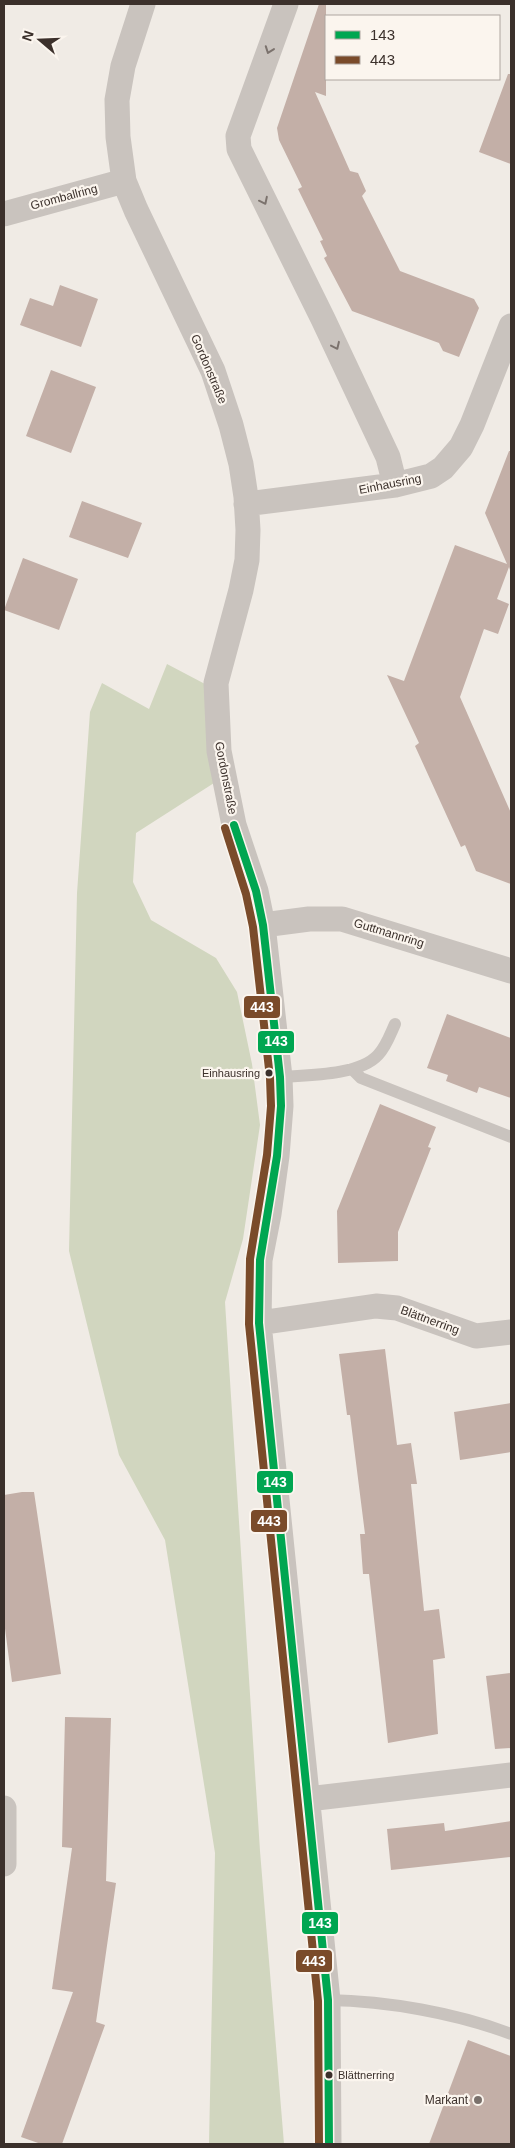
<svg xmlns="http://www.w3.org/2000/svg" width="515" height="2148" font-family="Arial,sans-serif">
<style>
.green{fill:#d1d6bf}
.building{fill:#c3afa7}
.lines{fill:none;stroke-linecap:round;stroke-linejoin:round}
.service{stroke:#c9c3be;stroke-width:12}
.minor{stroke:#c9c3be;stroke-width:25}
.bus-1-casing{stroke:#fbf5ee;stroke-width:11}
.bus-2-casing{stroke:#fbf5ee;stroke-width:11}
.bus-1{stroke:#00a651;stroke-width:8}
.bus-2{stroke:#7a4b2a;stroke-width:8}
.oneway{stroke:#7b726d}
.bus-dot{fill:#3b302b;stroke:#fbf5ee;stroke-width:2}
.poi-dot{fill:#7a716c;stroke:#fbf5ee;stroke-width:2}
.labels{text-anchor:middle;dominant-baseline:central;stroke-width:4.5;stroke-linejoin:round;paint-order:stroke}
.bus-label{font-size:11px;fill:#3b302b;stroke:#fbf5ee;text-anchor:end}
.street-label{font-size:12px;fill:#3b302b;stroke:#fbf5ee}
.poi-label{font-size:12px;fill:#3b302b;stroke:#fbf5ee;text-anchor:end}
.line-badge{stroke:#fbf5ee;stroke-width:2}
.badge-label{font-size:14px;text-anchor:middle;font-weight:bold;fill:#fff}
</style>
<rect width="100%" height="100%" fill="#f0ebe5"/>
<!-- green -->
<path class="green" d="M 167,664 L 205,684 L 214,783 L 136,833 L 133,882 L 151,920 L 216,958 L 237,992 L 252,1064 L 260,1125 L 243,1239 L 225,1302 L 260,1851 L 284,2144 L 209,2144 L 215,1853 L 165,1540 L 119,1455 L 69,1251 L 77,893 L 90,712 L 102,683 L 149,709 Z"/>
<!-- building -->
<path class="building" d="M 319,4 L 326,4 L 326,96 L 315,92 L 350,171 L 358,173 L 366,191 L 362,196 L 400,271 L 474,299 L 479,308 L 459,357 L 443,351 L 439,343 L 352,311 L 324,258 L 327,256 L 320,241 L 323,240 L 298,189 L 302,187 L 279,140 L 277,128 Z
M 508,74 L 511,74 L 511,164 L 479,152 Z
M 60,285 L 98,299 L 81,347 L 20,325 L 30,298 L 53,306 Z
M 51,370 L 96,387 L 71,453 L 26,436 Z
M 509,451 L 511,451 L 511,573 L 509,567 L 497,599 L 509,604 L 498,634 L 484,629 L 460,697 L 511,813 L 511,884 L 476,871 L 465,845 L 461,847 L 415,746 L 419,743 L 387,675 L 404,681 L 455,545 L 507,564 L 485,513 Z
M 82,501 L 142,523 L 128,558 L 69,537 Z
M 23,558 L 78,579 L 59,630 L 4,610 Z
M 447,1014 L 511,1038 L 511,1098 L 479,1087 L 477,1093 L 446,1081 L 448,1075 L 427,1068 Z
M 380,1104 L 436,1127 L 428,1147 L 431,1148 L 398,1232 L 398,1261 L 338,1263 L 337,1211 Z
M 385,1349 L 397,1445 L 411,1443 L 417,1484 L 411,1484 L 424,1611 L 439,1609 L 445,1658 L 433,1660 L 438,1734 L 388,1743 L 369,1574 L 363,1574 L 360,1534 L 365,1534 L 350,1415 L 347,1415 L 339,1354 Z
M 511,1403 L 511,1452 L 460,1460 L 454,1412 Z
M 22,1492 L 34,1492 L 61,1674 L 12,1682 L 4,1621 L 4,1495 Z
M 511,1673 L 511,1748 L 495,1749 L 486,1676 Z
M 65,1717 L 111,1718 L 106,1881 L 116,1883 L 96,2022 L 105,2025 L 62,2144 L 41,2144 L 21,2137 L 73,1992 L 52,1989 L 72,1848 L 62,1847 Z
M 511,1821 L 511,1857 L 391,1870 L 387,1829 L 444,1823 L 445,1831 Z
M 468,2040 L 511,2056 L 511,2144 L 429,2144 Z"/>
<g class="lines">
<!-- service -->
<path class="service" d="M 352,1069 L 361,1078 L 511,1137
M 280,1077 C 306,1075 359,1076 378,1055 C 386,1047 390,1035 395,1024
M 328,2000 C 387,2001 456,2013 511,2034"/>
<!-- minor -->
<path class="minor" d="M 143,4 L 123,66 L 117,100 L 118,137 L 124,181 L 136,210 L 213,371 L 231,425 L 241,464 L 246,497 L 248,530 L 247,560 L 241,590 L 216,683 L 219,751 L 234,825 L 256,891 L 263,925 L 280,1077 L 281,1106 L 277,1156 L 269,1214 L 260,1260 L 259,1323 L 328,2000 L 329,2144
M 286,4 L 238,136 L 239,149 L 323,319 L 388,457 L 395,485
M 4,214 L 124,181
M 246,504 L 395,485 L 431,476 L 443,468 L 461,447 L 472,425 L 511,326
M 263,925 L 309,919 L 342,919 L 511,971
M 259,1323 L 376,1306 L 397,1308 L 476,1336 L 511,1332
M 308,1799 L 511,1775
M 4,1808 L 4,1864"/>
<!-- bus-1 casing -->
<g class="bus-1-casing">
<path id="bus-1" d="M 234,825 L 256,891 L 263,925 L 280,1077 L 281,1106 L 277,1156 L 260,1260 L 259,1323 L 328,2000 L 329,2144"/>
</g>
<!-- bus-2 casing -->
<g class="bus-2-casing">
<path id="bus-2" d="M 225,828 L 246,894 L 253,927 L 270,1078 L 271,1106 L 267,1155 L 250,1259 L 249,1324 L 318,2001 L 319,2144"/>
</g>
<!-- bus-1 -->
<use href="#bus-1" class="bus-1"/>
<!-- bus-2 -->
<use href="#bus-2" class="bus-2"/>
</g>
<!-- one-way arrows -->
<defs><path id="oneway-chevron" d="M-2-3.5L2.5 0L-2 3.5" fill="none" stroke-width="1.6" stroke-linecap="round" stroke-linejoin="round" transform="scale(1.25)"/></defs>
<g class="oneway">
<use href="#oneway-chevron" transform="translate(269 50) rotate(110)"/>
<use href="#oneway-chevron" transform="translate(264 201) rotate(64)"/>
<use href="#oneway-chevron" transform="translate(336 346) rotate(65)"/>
</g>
<!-- markers -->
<g class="bus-dot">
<circle cx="269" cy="1073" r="4.5"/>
<circle cx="329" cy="2075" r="4.5"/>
</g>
<circle class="poi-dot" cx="478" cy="2100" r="5"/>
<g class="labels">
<!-- bus labels -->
<g class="bus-label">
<text x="260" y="1073">Einhausring</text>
<text x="338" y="2075" text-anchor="start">Blättnerring</text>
</g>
<!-- street labels -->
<g class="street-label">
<text transform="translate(64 197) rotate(-15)">Gromballring</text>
<text transform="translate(209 369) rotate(67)">Gordonstraße</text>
<text transform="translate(390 484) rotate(-11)">Einhausring</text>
<text transform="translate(226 778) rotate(79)">Gordonstraße</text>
<text transform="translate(389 933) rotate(17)">Guttmannring</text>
<text transform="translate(430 1320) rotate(20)">Blättnerring</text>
</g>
<!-- poi labels -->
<g class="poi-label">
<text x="468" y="2100">Markant</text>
</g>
</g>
<g class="line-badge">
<rect x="243" y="995" width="38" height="24" rx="5" fill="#7a4b2a"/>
<rect x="257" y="1030" width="38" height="24" rx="5" fill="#00a651"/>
<rect x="256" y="1470" width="38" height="24" rx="5" fill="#00a651"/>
<rect x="250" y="1509" width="38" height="24" rx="5" fill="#7a4b2a"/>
<rect x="301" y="1911" width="38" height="24" rx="5" fill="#00a651"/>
<rect x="295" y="1949" width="38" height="24" rx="5" fill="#7a4b2a"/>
</g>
<g class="badge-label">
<text x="262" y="1012">443</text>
<text x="276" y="1046">143</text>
<text x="275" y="1487">143</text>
<text x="269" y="1526">443</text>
<text x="320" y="1928">143</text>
<text x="314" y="1966">443</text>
</g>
<!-- border -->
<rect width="515" height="2148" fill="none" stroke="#3b302b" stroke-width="10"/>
<!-- legend -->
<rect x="325" y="15" width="175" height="65" fill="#fbf5ee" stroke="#aea6a0"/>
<rect x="335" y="31" width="25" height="8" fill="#00a651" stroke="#aea6a0"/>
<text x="370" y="40" font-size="15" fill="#3b302b">143</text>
<rect x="335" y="56" width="25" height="8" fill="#7a4b2a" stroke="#aea6a0"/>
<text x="370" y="65" font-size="15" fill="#3b302b">443</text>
<!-- north arrow -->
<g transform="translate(40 40) rotate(289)" stroke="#fbf5ee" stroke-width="4" paint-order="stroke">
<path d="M0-4L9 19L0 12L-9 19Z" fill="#3b302b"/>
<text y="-8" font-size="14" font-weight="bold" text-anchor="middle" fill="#3b302b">N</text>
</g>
</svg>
